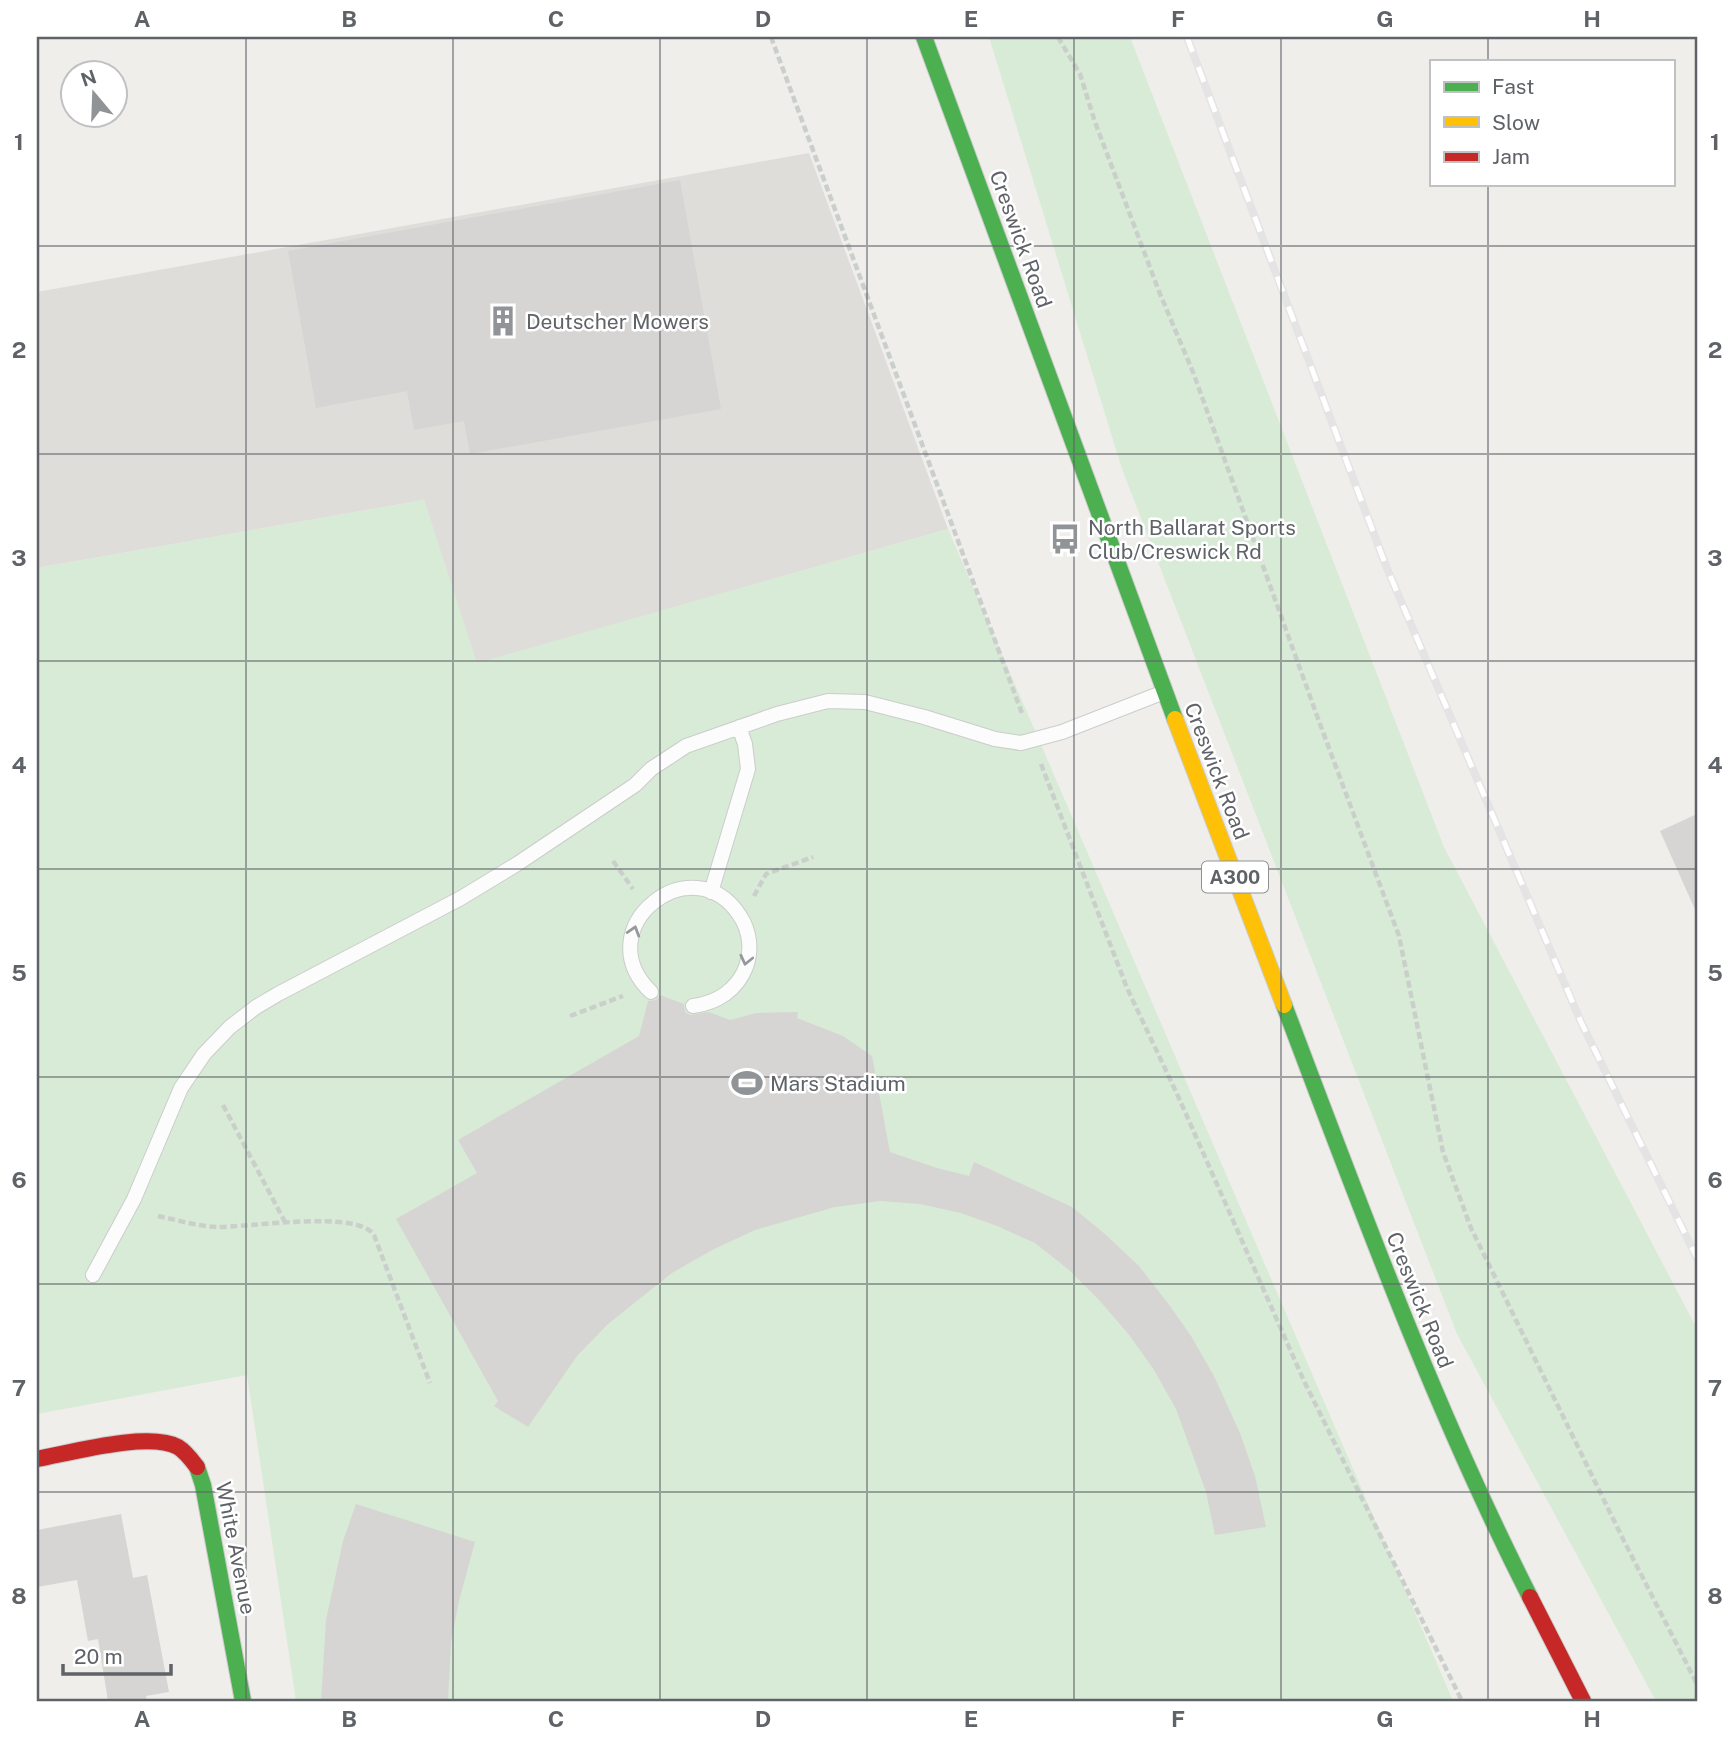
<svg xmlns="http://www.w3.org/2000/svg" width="1734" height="1738" font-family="'Public Sans',sans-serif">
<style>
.industrial{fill:#dfddda}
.green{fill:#d8ebd6}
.building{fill:#d6d5d3}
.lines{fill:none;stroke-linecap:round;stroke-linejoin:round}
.lane-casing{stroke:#cbcccc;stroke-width:16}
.fast-casing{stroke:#cacacb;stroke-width:18}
.slow-casing{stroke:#cacacb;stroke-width:18}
.jam-casing{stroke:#cacacb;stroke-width:18}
.path{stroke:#cacfcc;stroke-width:4.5;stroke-dasharray:7 3.5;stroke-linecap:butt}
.lane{stroke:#fdfcfc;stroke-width:14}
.fast{stroke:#4caf50;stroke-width:16}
.slow{stroke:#ffc107;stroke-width:16}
.jam{stroke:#c62828;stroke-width:16}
.rail-casing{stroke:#e4e4e4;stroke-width:8}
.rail{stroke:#fff;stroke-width:5;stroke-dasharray:16;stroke-linecap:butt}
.oneway{stroke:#96999c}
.grid{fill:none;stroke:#5f6368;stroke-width:2;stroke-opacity:0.55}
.labels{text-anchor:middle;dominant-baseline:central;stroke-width:5;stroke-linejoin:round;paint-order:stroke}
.shield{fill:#fff;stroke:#8f9295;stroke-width:2}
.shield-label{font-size:19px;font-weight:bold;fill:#5f6368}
.street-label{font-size:21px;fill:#5f6368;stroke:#fff}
.poi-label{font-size:21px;fill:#5f6368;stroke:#fff;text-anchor:start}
.neatline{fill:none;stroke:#5f6368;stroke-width:2.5}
.grid-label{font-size:23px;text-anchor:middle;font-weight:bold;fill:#5f6368}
</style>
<rect width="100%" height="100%" fill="#efeeea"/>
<!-- industrial -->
<path class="industrial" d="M 809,153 L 948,529 L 476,664 L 424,500 L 37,568 L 37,292 Z"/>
<!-- green -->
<path class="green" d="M 989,37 L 1130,37 L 1444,847 L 1697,1329 L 1697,1701 L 1656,1701 L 1457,1334 L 1122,469 Z
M 424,500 L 477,663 L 948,529 L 1453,1701 L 296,1701 L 247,1375 L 37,1414 L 37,568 Z"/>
<!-- building -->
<path class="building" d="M 680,180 L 721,409 L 470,454 L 464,421 L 414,430 L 407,391 L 316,408 L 288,251 Z
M 1697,814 L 1697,914 L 1660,831 Z
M 660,995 L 684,1004 L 685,1012 L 690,1015 L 709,1012 L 730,1020 L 756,1013 L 798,1012 L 797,1018 L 843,1036 L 872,1056 L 890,1152 L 937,1168 L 969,1176 L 974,1162 L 1072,1207 L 1105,1234 L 1139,1266 L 1170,1306 L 1191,1336 L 1214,1376 L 1240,1433 L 1255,1476 L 1266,1527 L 1215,1535 L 1206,1492 L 1176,1409 L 1154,1370 L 1130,1336 L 1100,1301 L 1069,1270 L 1035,1243 L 997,1226 L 961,1213 L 920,1204 L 880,1201 L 835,1207 L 755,1230 L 712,1250 L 672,1273 L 608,1324 L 577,1356 L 528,1427 L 494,1406 L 498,1401 L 396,1219 L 477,1173 L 458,1140 L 639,1036 L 648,1001 L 656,1000 Z
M 356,1504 L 475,1542 L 459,1601 L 451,1642 L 448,1701 L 321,1701 L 326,1620 L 343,1541 Z
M 121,1514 L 133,1578 L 147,1575 L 169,1692 L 146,1696 L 147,1701 L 108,1701 L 98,1639 L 88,1641 L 77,1580 L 37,1587 L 37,1530 Z"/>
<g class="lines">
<!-- lane casing -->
<g class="lane-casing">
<path id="lane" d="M 711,892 L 748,769 L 745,744 L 739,727
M 651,992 C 585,928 693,843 740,916 C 750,931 752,950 746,967 C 737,990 717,1003 693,1006
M 93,1275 L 134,1199 L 181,1088 L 204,1054 L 230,1027 L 256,1007 L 278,994 L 461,898 L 517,864 L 635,785 L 651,769 L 686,746 L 777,714 L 828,701 L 865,702 L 924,717 L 995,739 L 1021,743 L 1062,732 L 1164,692"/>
</g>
<!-- fast casing -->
<g class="fast-casing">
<path id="fast" d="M 924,37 L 1175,719
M 1284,1005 C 1360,1205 1433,1406 1530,1597
M 197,1467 L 203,1485 L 243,1701"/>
</g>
<!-- slow casing -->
<g class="slow-casing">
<path id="slow" d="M 1175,719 L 1284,1005"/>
</g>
<!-- jam casing -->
<g class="jam-casing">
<path id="jam" d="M 37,1459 C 70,1453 149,1431 178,1447 C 186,1452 191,1459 197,1467
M 1530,1597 L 1583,1701"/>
</g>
<!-- path -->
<path class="path" d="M 771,37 L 1023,716
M 1058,37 L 1080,74 L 1095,122 L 1160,294 L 1193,372 L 1320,724 L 1399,936 L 1443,1152 L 1471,1228 L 1622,1537 L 1697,1684
M 1041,764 L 1127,988 L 1178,1096 L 1304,1381 L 1462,1701
M 613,861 L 633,889
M 754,896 L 766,874 L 813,857
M 570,1016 L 623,996
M 223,1105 L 285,1222
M 158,1216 C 177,1220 197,1226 216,1227 C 245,1228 358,1209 374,1235 L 430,1383"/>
<!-- lane -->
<use href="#lane" class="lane"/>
<!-- fast -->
<use href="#fast" class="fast"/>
<!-- slow -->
<use href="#slow" class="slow"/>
<!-- jam -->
<use href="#jam" class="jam"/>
<!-- rail casing -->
<g class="rail-casing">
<path id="rail" d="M 1187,37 L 1386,566 L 1581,1022 L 1697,1258"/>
</g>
<!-- rail -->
<use href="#rail" class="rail"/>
</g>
<!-- one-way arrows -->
<defs><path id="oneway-chevron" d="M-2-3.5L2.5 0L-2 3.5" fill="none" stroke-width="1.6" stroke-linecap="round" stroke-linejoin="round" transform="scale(1.75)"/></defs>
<g class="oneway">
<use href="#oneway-chevron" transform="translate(634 931) rotate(-73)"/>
<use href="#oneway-chevron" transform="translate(746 960) rotate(103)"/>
</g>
<!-- grid -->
<path class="grid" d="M 246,37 L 246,1701M 453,37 L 453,1701M 660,37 L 660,1701M 867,37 L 867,1701M 1074,37 L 1074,1701M 1281,37 L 1281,1701M 1488,37 L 1488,61M 1488,184 L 1488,1701M 37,246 L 1697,246M 37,454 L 1697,454M 37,661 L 1697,661M 37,869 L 1697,869M 37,1077 L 1697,1077M 37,1284 L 1697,1284M 37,1492 L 1697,1492"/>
<!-- icons -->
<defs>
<g id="building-bare" transform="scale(2.415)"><path d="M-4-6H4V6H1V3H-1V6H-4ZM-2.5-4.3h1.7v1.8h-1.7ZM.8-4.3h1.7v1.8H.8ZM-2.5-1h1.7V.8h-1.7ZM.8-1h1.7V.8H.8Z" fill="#919496" stroke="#fff" stroke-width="2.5" paint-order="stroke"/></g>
<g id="bus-bare" transform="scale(2.415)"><path d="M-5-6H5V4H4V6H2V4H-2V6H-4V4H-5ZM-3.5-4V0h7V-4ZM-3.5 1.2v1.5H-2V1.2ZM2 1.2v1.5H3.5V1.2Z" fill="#919496" stroke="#fff" stroke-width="2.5" paint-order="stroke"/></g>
<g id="stadium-bare" transform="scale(2.415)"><path d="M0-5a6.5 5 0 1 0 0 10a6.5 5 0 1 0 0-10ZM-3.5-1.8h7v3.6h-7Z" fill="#919496" stroke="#fff" stroke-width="2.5" paint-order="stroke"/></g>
</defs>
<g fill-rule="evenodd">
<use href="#building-bare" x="503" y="321"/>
<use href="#bus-bare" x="1065" y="539"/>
<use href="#stadium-bare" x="747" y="1083"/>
</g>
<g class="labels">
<!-- shield labels -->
<rect class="shield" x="1202" y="861.5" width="66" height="31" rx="5"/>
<g class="shield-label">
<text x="1235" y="877">A300</text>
</g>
<!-- street labels -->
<g class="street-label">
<text transform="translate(1021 239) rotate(70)">Creswick Road</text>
<text transform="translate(1217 771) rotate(69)">Creswick Road</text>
<text transform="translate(1420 1300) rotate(68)">Creswick Road</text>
<text transform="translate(236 1548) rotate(79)">White Avenue</text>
</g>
<!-- poi labels -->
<g class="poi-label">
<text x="526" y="321">Deutscher Mowers</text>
<text x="1088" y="527">North Ballarat Sports<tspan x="1088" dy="24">Club/Creswick Rd</tspan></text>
<text x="770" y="1083">Mars Stadium</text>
</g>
</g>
<!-- border -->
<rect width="1734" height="1738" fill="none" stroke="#ffffff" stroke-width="77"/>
<!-- legend -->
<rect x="1430" y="60" width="245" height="126" fill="#ffffff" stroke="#bfc1c3" stroke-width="2"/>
<rect x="1444" y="82" width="35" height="10" fill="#4caf50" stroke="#bfc1c3" stroke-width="2"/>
<text x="1492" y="94" font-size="21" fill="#5f6368">Fast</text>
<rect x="1444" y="117" width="35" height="10" fill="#ffc107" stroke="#bfc1c3" stroke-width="2"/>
<text x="1492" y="130" font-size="21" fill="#5f6368">Slow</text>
<rect x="1444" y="152" width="35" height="10" fill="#c62828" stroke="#bfc1c3" stroke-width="2"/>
<text x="1492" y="164" font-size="21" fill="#5f6368">Jam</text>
<!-- north arrow -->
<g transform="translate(94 94) rotate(341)"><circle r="33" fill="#ffffff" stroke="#bfc1c3" stroke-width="2"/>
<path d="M0-5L12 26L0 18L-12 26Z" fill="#919496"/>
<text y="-10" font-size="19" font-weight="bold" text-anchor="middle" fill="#5f6368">N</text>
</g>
<!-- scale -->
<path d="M63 1664v10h108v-10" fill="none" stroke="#5f6368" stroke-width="3.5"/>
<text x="74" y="1664" font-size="21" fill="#5f6368" stroke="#ffffff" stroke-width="5" paint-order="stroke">20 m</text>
<rect x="38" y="38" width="1658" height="1662" class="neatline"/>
<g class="grid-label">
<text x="142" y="27">A</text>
<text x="349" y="27">B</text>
<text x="556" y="27">C</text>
<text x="763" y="27">D</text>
<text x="971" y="27">E</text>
<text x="1178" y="27">F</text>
<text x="1385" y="27">G</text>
<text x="1592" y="27">H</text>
<text x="19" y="150">1</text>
<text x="1715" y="150">1</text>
<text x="19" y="358">2</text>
<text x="1715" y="358">2</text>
<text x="19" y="566">3</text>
<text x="1715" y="566">3</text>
<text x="19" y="773">4</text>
<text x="1715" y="773">4</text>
<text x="19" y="981">5</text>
<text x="1715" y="981">5</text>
<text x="19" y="1188">6</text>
<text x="1715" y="1188">6</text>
<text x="19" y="1396">7</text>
<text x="1715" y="1396">7</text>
<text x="19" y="1604">8</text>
<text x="1715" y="1604">8</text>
<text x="142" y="1727">A</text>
<text x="349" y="1727">B</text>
<text x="556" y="1727">C</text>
<text x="763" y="1727">D</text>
<text x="971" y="1727">E</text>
<text x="1178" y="1727">F</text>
<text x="1385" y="1727">G</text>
<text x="1592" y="1727">H</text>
</g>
</svg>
